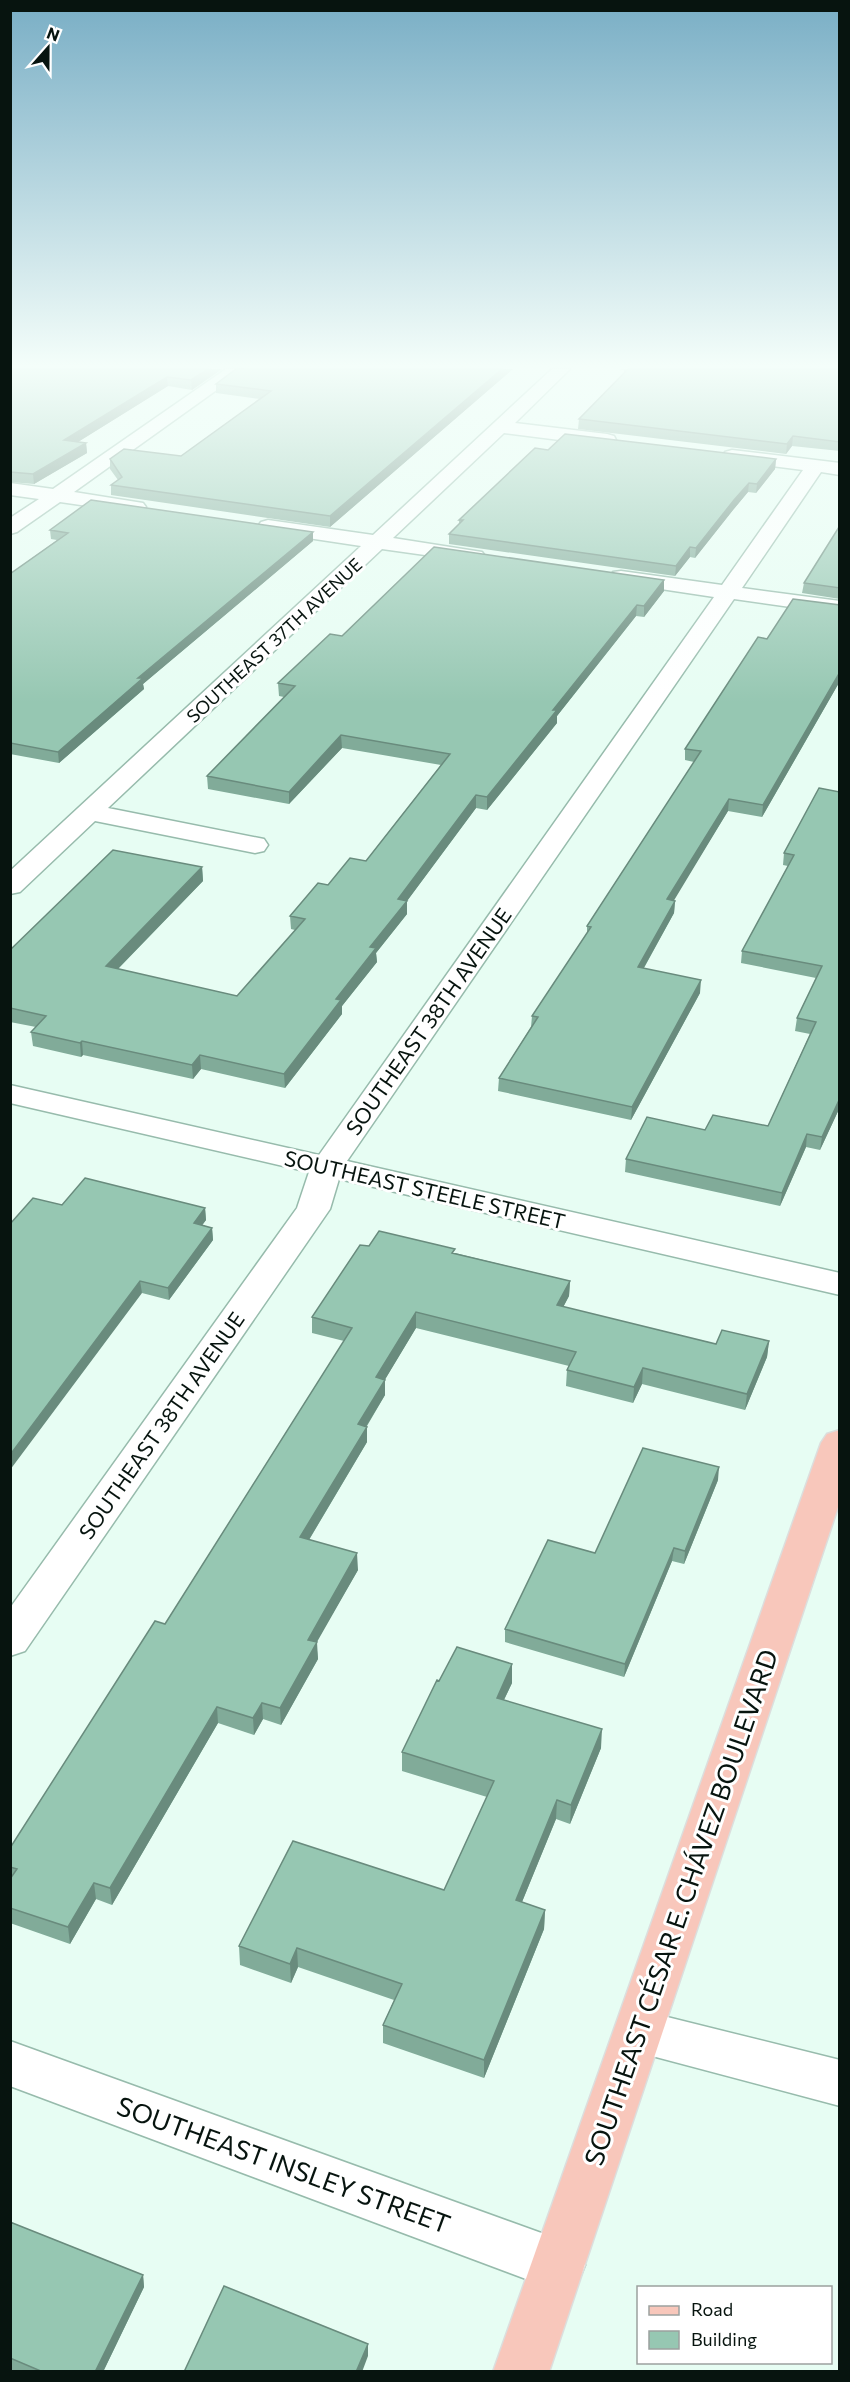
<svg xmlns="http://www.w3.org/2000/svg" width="850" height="2382" font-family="Commissioner,sans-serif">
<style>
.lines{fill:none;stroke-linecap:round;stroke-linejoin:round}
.minor-casing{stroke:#97bbac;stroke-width:3}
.major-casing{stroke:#dcdedd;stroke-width:3}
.minor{fill:#fff;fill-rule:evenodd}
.major{fill:#f8c7bb;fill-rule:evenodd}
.wall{fill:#81ab99}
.shaded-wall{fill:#698b7d}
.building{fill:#96c7b2;stroke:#698b7d;stroke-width:1.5}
.labels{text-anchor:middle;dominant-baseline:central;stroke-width:6;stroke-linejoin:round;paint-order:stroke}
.far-street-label{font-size:18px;fill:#07140f;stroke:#fff}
.street-label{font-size:21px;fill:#07140f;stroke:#fff}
.near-street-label{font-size:26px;fill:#07140f;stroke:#fff}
</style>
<rect width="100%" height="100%" fill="#e7fdf3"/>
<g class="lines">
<!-- minor casing -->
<g class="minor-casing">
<path id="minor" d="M 226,369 L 246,369 L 74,492 L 143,503 L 146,507 L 143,511 L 136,513 L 60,502 L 17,532 L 10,534 L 10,518 L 39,499 L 10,495 L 10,483 L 53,489 Z
M 552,369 L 570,369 L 515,423 L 607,434 L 614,436 L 616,440 L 614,444 L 607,446 L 504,433 L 393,538 L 482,552 L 485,556 L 482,560 L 475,562 L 382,549 L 108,808 L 264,839 L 268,845 L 264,851 L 255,853 L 95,821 L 20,892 L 10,894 L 10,871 L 361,546 L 268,532 L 261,530 L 258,526 L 261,522 L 268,520 L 373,535 Z
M 732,450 L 840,463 L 840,475 L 821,472 L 742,588 L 840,601 L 840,614 L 734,599 L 347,1161 L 840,1273 L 840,1295 L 339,1179 L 330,1209 L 25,1651 L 10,1656 L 10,1608 L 297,1208 L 309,1172 L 10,1103 L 10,1085 L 319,1155 L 714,597 L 621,583 L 613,582 L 610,577 L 613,572 L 621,571 L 722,585 L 803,470 L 725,460 L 723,456 L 725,452 Z
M 639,2010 L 840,2060 L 840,2106 L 622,2048 L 614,2032 L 622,2016 Z
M 10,2041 L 558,2239 L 577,2246 L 585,2265 L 577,2284 L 558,2291 L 10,2086 Z"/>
</g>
<!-- major casing -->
<g class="major-casing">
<path id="major" d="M 840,1430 L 840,1501 L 549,2372 L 493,2372 L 821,1443 L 827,1434 Z"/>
</g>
<!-- minor -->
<use href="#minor" class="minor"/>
<!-- major -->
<use href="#major" class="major"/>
</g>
<!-- wall -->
<path class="wall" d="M 10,369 L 222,369 L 192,390 L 168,386 L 78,442 L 86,443 L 87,453 L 34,484 L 10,482 Z
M 513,369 L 330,527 L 111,495 L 111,485 L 118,480 L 110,469 L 110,459 L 181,456 L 260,399 L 216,393 L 216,384 Z
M 618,369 L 840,369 L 840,451 L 792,446 L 786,454 L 578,429 L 579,419 L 624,374 L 624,370 Z
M 548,450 L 776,459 L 775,469 L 756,493 L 748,492 L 733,510 L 695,558 L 690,557 L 675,576 L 449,544 L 449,534 L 459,524 L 459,520 Z
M 840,528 L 840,599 L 802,593 L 804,583 Z
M 50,530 L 313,541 L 143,684 L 144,689 L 59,763 L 10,754 L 10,574 L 57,540 L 51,539 Z
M 664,591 L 644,617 L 636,616 L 557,716 L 557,723 L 487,810 L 476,808 L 407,901 L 407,914 L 376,953 L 377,962 L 342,1006 L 342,1014 L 285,1088 L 201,1069 L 193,1079 L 83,1055 L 81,1057 L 33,1046 L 31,1032 L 36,1027 L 10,1022 L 10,950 L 202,867 L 203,881 L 118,969 L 237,996 L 295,930 L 291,929 L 290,916 L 328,885 L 366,861 L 441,765 L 342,748 L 289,804 L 208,789 L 207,776 L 284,697 L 279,696 L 278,683 L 342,636 Z
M 840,605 L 840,681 L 762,817 L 728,811 L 673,900 L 675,901 L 674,913 L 644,968 L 700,993 L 631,1120 L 498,1091 L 499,1078 L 531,1027 L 532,1016 L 587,933 L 587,926 L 694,762 L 685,760 L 685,749 L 767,639 Z
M 840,792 L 840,1107 L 820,1150 L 806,1147 L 780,1206 L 625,1172 L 626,1159 L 705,1130 L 768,1126 L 810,1034 L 795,1031 L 797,1018 L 816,978 L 741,963 L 742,951 L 788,866 L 783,865 L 784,853 Z
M 62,1205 L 205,1208 L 206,1220 L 202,1225 L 212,1228 L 213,1240 L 169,1300 L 142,1293 Z
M 369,1246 L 455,1253 L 570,1281 L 569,1296 L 563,1307 L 716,1344 L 769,1341 L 767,1357 L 745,1410 L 642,1384 L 633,1403 L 566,1386 L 567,1370 L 569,1366 L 416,1328 L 385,1379 L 385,1395 L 367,1426 L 367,1442 L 309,1540 L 358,1570 L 316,1642 L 318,1659 L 281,1725 L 263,1719 L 254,1735 L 218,1723 L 112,1905 L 96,1899 L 70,1944 L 10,1923 L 10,1848 L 165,1624 L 344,1341 L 312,1333 L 312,1317 Z
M 718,1480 L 684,1564 L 672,1561 L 624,1677 L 505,1642 L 505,1629 L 595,1553 Z
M 512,1664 L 512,1683 L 504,1700 L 601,1748 L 570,1824 L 556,1819 L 522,1902 L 545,1910 L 544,1929 L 484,2078 L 383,2043 L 383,2025 L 394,2000 L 298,1967 L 291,1983 L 240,1965 L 239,1946 L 444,1890 L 487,1797 L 402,1771 L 402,1752 L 439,1681 Z
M 10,2222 L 143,2275 L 144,2287 L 103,2372 L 17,2372 L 10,2369 Z"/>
<!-- shaded-wall -->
<path class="shaded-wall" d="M 208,369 L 222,369 L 192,390 L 191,380 Z
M 502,369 L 513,369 L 330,527 L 330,516 Z
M 167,377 L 168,386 L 65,450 L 64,440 Z
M 793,436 L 792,446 L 786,454 L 787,444 Z
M 86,443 L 87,453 L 34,484 L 33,474 Z
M 776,459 L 775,469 L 756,493 L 757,484 Z
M 749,483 L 748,492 L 733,510 L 695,558 L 696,548 L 734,500 Z
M 313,532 L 313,541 L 143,684 L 144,689 L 59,763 L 58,752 L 138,678 Z
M 690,547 L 690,557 L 675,576 L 676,566 Z
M 664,580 L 664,591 L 644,617 L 644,606 Z
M 637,605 L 636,616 L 557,716 L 557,723 L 487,810 L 487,797 L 553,710 Z
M 840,672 L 840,681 L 762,817 L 763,805 Z
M 341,735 L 342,748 L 289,804 L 289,792 Z
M 476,795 L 476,808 L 407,901 L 407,914 L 376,953 L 377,962 L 342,1006 L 342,1014 L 285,1088 L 284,1074 L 336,999 L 370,947 L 398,899 Z
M 729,799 L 728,811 L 667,912 L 667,899 Z
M 202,867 L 203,881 L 107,980 L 106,966 Z
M 675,901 L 674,913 L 637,980 L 638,967 Z
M 701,980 L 700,993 L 631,1120 L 632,1107 Z
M 82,1041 L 83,1055 L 81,1057 L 80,1043 Z
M 200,1055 L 201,1069 L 193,1079 L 192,1065 Z
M 840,1098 L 840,1107 L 820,1150 L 822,1137 Z
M 807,1134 L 806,1147 L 780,1206 L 782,1193 Z
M 205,1208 L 206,1220 L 195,1235 L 194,1223 Z
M 212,1228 L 213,1240 L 169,1300 L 168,1288 Z
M 140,1281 L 142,1293 L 10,1470 L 10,1455 Z
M 570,1281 L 569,1296 L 556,1321 L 557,1305 Z
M 416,1312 L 416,1328 L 377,1393 L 376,1377 Z
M 769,1341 L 767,1357 L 745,1410 L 747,1394 Z
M 643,1368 L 642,1384 L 633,1403 L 634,1387 Z
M 385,1380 L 385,1395 L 358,1440 L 358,1424 Z
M 367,1427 L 367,1442 L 301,1553 L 300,1537 Z
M 719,1467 L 718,1480 L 684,1564 L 685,1551 Z
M 674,1548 L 672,1561 L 624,1677 L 625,1664 Z
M 357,1553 L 358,1570 L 309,1656 L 308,1640 Z
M 317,1642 L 318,1659 L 281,1725 L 280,1708 Z
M 512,1664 L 512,1683 L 496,1716 L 497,1698 Z
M 262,1703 L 263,1719 L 254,1735 L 253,1718 Z
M 217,1707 L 218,1723 L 112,1905 L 110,1888 Z
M 602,1729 L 601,1748 L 570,1824 L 571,1805 Z
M 557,1800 L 556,1819 L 515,1919 L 516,1900 Z
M 94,1883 L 96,1899 L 70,1944 L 68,1927 Z
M 545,1910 L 544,1929 L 484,2078 L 484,2060 Z
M 297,1948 L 298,1967 L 291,1983 L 290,1964 Z
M 143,2275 L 144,2287 L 103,2372 L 95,2372 Z
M 368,2344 L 368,2356 L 362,2372 L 356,2372 Z"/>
<!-- building -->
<path class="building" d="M 10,369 L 208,369 L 191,380 L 167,377 L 64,440 L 86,443 L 33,474 L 10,472 Z
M 236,369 L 502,369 L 330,516 L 111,485 L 122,477 L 110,459 L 124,449 L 181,456 L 271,391 L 216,384 Z
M 628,369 L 840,369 L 840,442 L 793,436 L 787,444 L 579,419 Z
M 565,434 L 776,459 L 757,484 L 749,483 L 734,500 L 696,548 L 690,547 L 676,566 L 449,534 L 463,520 L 459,520 L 535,448 L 548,450 Z
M 91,500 L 313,532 L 138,678 L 143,678 L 58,752 L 10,743 L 10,574 L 68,533 L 50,530 Z
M 839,527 L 840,528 L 840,588 L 804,583 Z
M 434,547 L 664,580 L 644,606 L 637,605 L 553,710 L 557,710 L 487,797 L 476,795 L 398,899 L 407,901 L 370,947 L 376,948 L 336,999 L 341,1000 L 284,1074 L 200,1055 L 192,1065 L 82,1041 L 80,1043 L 31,1032 L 46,1016 L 10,1008 L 10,950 L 113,850 L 202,867 L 106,966 L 237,996 L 305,919 L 290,916 L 318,883 L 328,885 L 350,858 L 366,861 L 450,754 L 341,735 L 289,792 L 207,776 L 295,686 L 278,683 L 330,634 L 342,636 Z
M 793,599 L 840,605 L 840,672 L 763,805 L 729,799 L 667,899 L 675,901 L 638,967 L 701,980 L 632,1107 L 499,1078 L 538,1017 L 532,1016 L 591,927 L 587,926 L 701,751 L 685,749 L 758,637 L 767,639 Z
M 819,788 L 840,792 L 840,1098 L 822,1137 L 807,1134 L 782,1193 L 626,1159 L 647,1117 L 705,1130 L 713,1115 L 768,1126 L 816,1022 L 797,1018 L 822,966 L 742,951 L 794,855 L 784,853 Z
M 85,1178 L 205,1208 L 194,1223 L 212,1228 L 168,1288 L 140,1281 L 10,1455 L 10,1224 L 33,1198 L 62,1205 Z
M 379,1231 L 455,1249 L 452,1253 L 570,1281 L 557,1305 L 716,1344 L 722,1330 L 769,1341 L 747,1394 L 643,1368 L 634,1387 L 567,1370 L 576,1352 L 416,1312 L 376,1377 L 385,1380 L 358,1424 L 367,1427 L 300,1537 L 357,1553 L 308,1640 L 317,1642 L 280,1708 L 262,1703 L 253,1718 L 217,1707 L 110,1888 L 94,1883 L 68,1927 L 10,1908 L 10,1879 L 17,1869 L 10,1867 L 10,1848 L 155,1621 L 165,1624 L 352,1328 L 312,1317 L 360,1245 L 369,1246 Z
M 643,1448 L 719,1467 L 685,1551 L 674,1548 L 625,1664 L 505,1629 L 548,1540 L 595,1553 Z
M 457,1647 L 512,1664 L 497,1698 L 602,1729 L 571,1805 L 557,1800 L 516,1900 L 545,1910 L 484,2060 L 383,2025 L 402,1984 L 297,1948 L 290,1964 L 239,1946 L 293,1841 L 444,1890 L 494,1781 L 402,1752 L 437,1680 L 439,1681 Z
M 10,2222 L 143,2275 L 95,2372 L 43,2372 L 10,2358 Z
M 224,2286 L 368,2344 L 356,2372 L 184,2372 Z"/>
<!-- sky -->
<linearGradient id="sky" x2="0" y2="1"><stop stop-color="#79aec5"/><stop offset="0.52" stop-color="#f4fefa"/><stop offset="1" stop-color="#f4fefa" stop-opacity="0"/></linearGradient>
<rect width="850" height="703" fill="url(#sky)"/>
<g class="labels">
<!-- far-street labels -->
<g class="far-street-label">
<text transform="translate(274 640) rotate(-43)">SOUTHEAST 37TH AVENUE</text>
</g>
<!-- street labels -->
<g class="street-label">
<text transform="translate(428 1021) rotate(-55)">SOUTHEAST 38TH AVENUE</text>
<text transform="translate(425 1189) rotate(13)">SOUTHEAST STEELE STREET</text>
<text transform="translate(161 1425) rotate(-55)">SOUTHEAST 38TH AVENUE</text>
</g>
<!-- near-street labels -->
<g class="near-street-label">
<text transform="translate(680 1907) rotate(-71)">SOUTHEAST CÉSAR E. CHÁVEZ BOULEVARD</text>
<text transform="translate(284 2164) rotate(20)">SOUTHEAST INSLEY STREET</text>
</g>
</g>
<!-- border -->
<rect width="850" height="2382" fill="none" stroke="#07140f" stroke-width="24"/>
<!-- legend -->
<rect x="637" y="2286" width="195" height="78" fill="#ffffff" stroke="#9ca19f" stroke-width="1.5"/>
<rect x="649" y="2306" width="30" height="9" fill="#f8c7bb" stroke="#9ca19f" stroke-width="1.5"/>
<text x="691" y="2316" font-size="18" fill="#07140f">Road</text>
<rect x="649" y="2331" width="30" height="18" fill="#96c7b2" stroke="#9ca19f" stroke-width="1.5"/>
<text x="691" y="2346" font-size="18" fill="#07140f">Building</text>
<!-- north arrow -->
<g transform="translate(48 48) rotate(21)" stroke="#ffffff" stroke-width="4.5" paint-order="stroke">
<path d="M0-4.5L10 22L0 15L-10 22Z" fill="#07140f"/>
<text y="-9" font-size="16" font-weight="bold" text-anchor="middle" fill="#07140f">N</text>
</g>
</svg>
